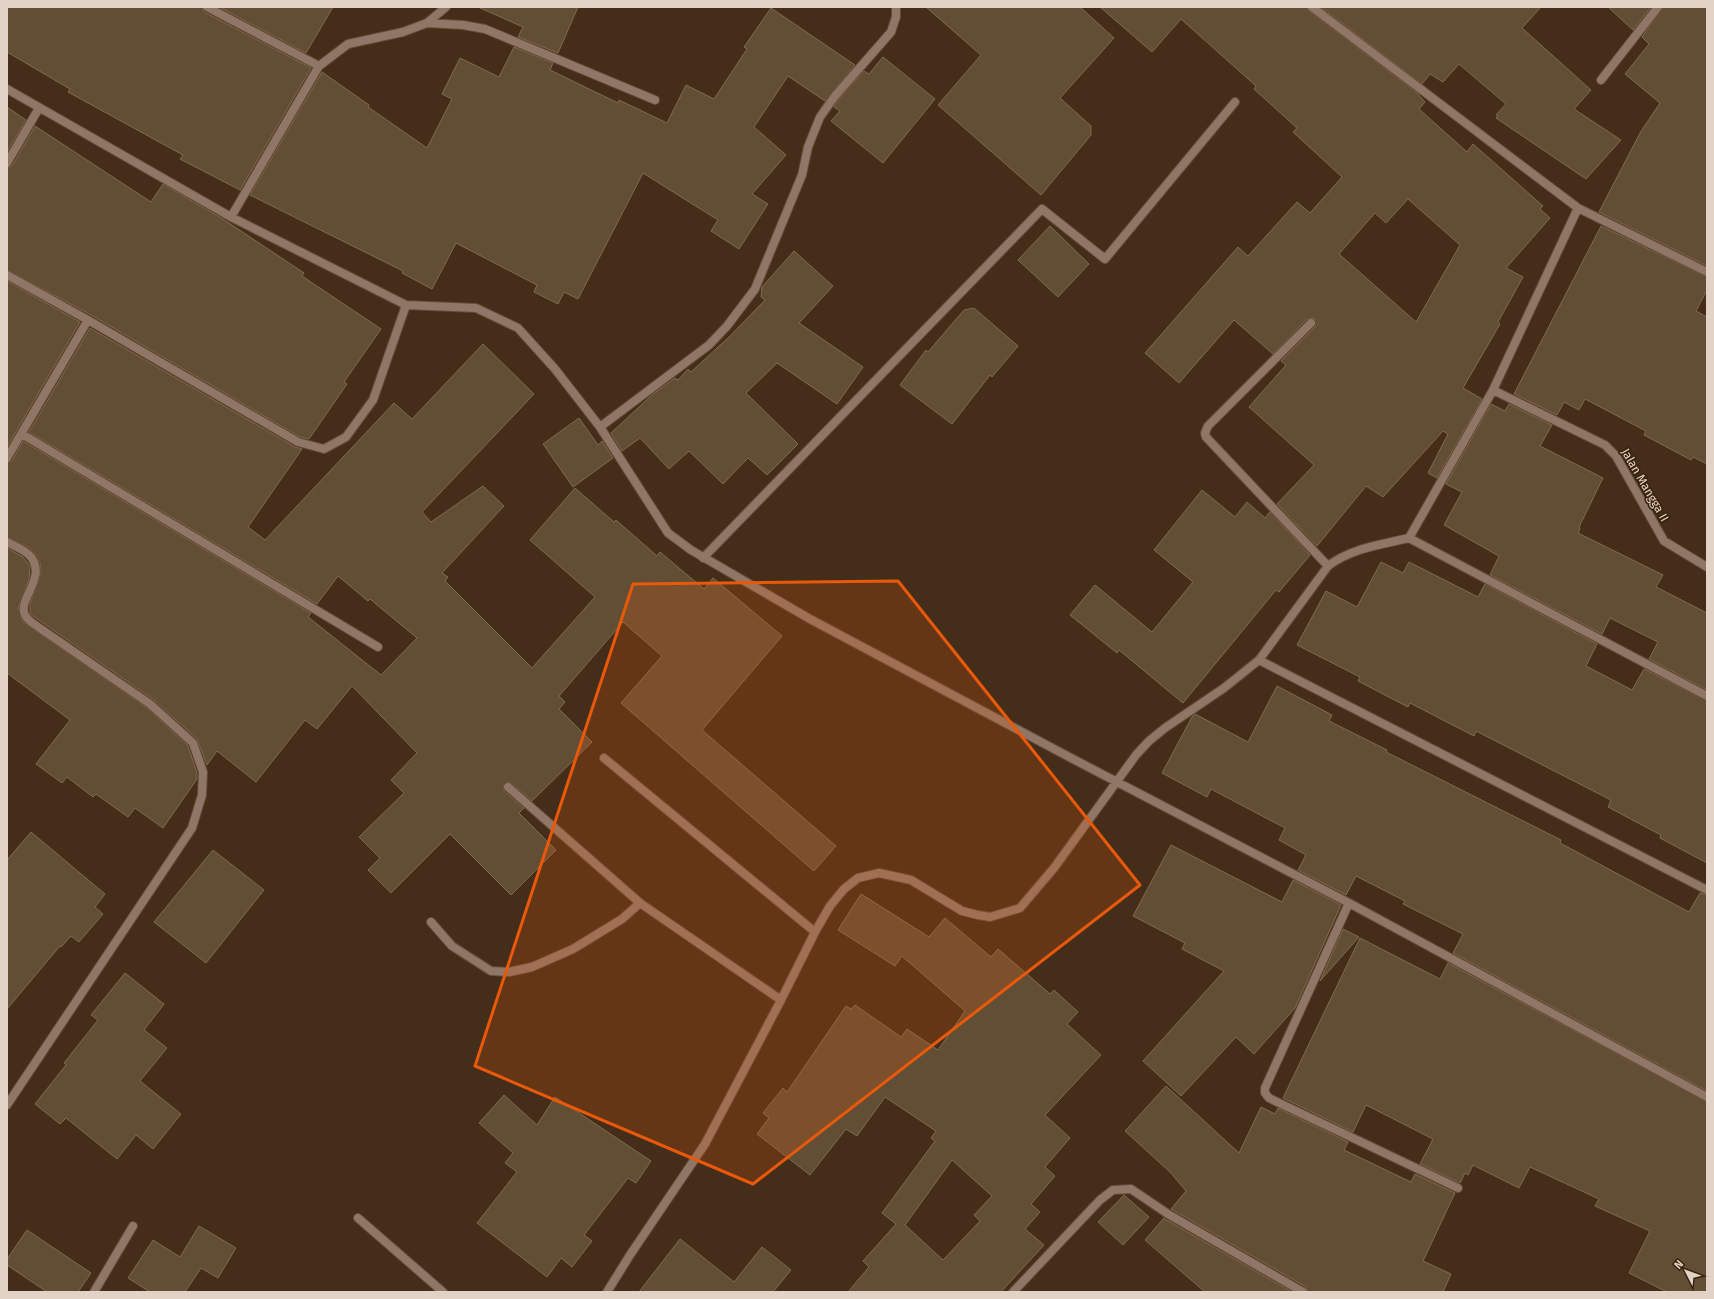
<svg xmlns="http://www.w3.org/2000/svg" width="1714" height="1299" font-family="'Fira Sans',sans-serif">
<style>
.building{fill:#624e34;stroke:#816b50;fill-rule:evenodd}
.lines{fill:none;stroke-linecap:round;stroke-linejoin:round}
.service-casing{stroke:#614c38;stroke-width:10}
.minor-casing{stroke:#614c38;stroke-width:10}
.service{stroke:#907667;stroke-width:8}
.minor{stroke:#907667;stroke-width:8}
.marked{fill:#e8590c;fill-opacity:0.2;stroke:#e8590c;stroke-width:3;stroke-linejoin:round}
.labels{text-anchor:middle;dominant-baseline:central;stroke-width:3.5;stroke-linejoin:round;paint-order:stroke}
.street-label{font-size:12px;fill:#e2d3c6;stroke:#3b240f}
</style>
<rect width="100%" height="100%" fill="#452e19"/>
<!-- building -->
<path class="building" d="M 7,7 L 202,7 L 204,12 L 311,68 L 240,190 L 180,159 L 183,155 L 68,92 L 70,89 L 7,52 Z
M 219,7 L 333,7 L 306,53 Z
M 478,7 L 578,7 L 558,53 L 518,37 L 523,27 Z
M 926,7 L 1080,7 L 1114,38 L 1060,98 L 1091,126 L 1091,135 L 1041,195 L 938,105 L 981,55 Z
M 1100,7 L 1307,7 L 1309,11 L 1416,92 L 1425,102 L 1419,109 L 1467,152 L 1473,144 L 1543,206 L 1540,209 L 1550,218 L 1506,268 L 1523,277 L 1498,322 L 1500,324 L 1463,388 L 1482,399 L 1437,478 L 1428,473 L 1448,434 L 1443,431 L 1383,497 L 1366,486 L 1317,546 L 1277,504 L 1314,465 L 1249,407 L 1286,365 L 1281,361 L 1315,327 L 1315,319 L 1312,318 L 1307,319 L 1273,354 L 1234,320 L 1179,383 L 1145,353 L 1238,247 L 1248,256 L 1297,202 L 1310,213 L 1342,177 L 1293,132 L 1297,128 L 1254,89 L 1256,86 L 1181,19 L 1152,52 ZM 1408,199 L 1460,245 L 1416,322 L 1339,254 L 1375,213 L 1386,223 Z
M 1321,7 L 1541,7 L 1522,28 L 1591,90 L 1574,109 L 1621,140 L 1586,179 L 1496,118 L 1498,117 L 1496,115 L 1506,104 L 1459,64 L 1443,82 L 1430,74 L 1422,84 Z
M 1608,7 L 1651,7 L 1633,30 Z
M 1663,7 L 1707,7 L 1707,266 L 1599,212 L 1640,133 L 1660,103 L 1625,74 L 1649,44 L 1642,37 Z
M 771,8 L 855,65 L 825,101 L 788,76 L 754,127 L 786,155 L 752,194 L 768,204 L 739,249 L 711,231 L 718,220 L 643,173 L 578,299 L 564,292 L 558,304 L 534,292 L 537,285 L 456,243 L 432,289 L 402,273 L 403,271 L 250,195 L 322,72 L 369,105 L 368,107 L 427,148 L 452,99 L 442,94 L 460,58 L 499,77 L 514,47 L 553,63 L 550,70 L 618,103 L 619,100 L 667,123 L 686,85 L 714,99 L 747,49 L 744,47 Z
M 883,57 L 935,99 L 883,163 L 831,121 L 840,111 L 834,107 L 839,99 L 864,71 L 869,74 Z
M 7,107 L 26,120 L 7,152 Z
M 35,126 L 151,202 L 163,184 L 223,219 L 304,273 L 302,276 L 381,329 L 344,382 L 347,384 L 309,439 L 300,437 L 91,315 L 7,270 L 7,168 L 12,166 Z
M 1050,226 L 1089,264 L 1058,297 L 1018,260 Z
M 1601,226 L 1707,277 L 1707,290 L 1696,311 L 1707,317 L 1707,464 L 1693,457 L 1691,460 L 1644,435 L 1646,431 L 1585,399 L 1579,410 L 1564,402 L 1557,415 L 1514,394 Z
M 794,251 L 833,286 L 799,323 L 863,367 L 837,404 L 777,363 L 746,393 L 798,444 L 767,475 L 748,458 L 723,484 L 689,451 L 669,469 L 640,438 L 622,451 L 611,433 L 653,394 L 675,378 L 678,380 L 688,369 L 691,372 L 729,337 L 765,300 L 761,297 L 762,287 Z
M 7,281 L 80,322 L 7,447 Z
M 974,308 L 1018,346 L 992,377 L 990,375 L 952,424 L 900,385 L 926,350 L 928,352 L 964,310 Z
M 90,328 L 295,447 L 302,449 L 248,527 L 265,540 L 394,403 L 412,419 L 483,344 L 534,394 L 422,512 L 431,522 L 483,486 L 504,506 L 442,573 L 448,577 L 445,581 L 532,668 L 595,597 L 530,540 L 575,488 L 614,522 L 616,520 L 657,556 L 660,552 L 704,589 L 713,578 L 782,636 L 702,730 L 836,846 L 814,871 L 621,703 L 662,656 L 623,622 L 559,696 L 565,702 L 559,709 L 592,742 L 532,801 L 511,783 L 507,782 L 503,786 L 504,791 L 524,808 L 519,813 L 556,850 L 511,895 L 450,834 L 391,893 L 368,870 L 380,858 L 359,837 L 404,793 L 391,780 L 417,753 L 352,686 L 317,729 L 305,720 L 256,782 L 217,751 L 207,765 L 197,739 L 154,700 L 30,614 L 30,604 L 41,574 L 40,563 L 35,554 L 30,548 L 7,537 L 7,463 L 12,461 L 23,441 L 311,613 L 308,617 L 381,675 L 417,638 L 370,599 L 368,601 L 338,576 L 317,604 L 29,432 Z
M 1491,404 L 1505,411 L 1509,404 L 1552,425 L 1540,446 L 1603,478 L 1579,527 L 1580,528 L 1578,533 L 1663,575 L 1656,587 L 1707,613 L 1707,690 L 1649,659 L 1658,642 L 1610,618 L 1602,634 L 1490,575 L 1499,556 L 1444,525 L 1462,492 L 1446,484 Z
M 579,418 L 598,445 L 602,441 L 613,458 L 573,487 L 543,444 Z
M 1202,490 L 1235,517 L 1247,502 L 1265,518 L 1270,512 L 1310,555 L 1279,592 L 1276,590 L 1183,703 L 1119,650 L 1117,653 L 1070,615 L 1095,585 L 1152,632 L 1193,582 L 1154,550 Z
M 7,548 L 23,557 L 30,566 L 29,579 L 18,608 L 23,622 L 147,708 L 188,746 L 197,773 L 197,779 L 163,828 L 135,808 L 128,817 L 96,794 L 93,797 L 67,777 L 62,783 L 36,764 L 70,720 L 7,673 Z
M 1381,562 L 1403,573 L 1409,562 L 1478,597 L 1485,584 L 1597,644 L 1586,666 L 1632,690 L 1644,669 L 1707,701 L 1707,863 L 1660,838 L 1661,835 L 1608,807 L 1611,800 L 1476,731 L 1474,736 L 1410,703 L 1408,707 L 1358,681 L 1360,677 L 1297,645 L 1326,591 L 1357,607 Z
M 1277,686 L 1332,715 L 1329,721 L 1387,750 L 1386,752 L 1561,840 L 1560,843 L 1689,912 L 1700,893 L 1707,895 L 1707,1091 L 1453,953 L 1463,934 L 1403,904 L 1405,901 L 1356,876 L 1346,895 L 1298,870 L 1306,855 L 1279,840 L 1285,828 L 1211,789 L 1207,797 L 1162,773 L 1192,717 L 1195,714 L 1248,742 Z
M 31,832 L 105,894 L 95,907 L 103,914 L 79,942 L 71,936 L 61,947 L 60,946 L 7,1009 L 7,860 Z
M 1171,845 L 1282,902 L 1293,880 L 1341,905 L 1295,1008 L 1254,1054 L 1236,1037 L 1181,1096 L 1143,1061 L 1224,971 L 1182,949 L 1185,943 L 1133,916 Z
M 213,850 L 264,890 L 206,963 L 154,922 Z
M 861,894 L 929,937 L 945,918 L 991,957 L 998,949 L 1050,994 L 1054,990 L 1078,1012 L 1067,1024 L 1101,1055 L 1045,1115 L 1070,1138 L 1045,1167 L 1055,1176 L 1031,1204 L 1040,1212 L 1025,1229 L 1044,1245 L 1001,1292 L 848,1292 L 869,1267 L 863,1261 L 896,1224 L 882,1213 L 935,1141 L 931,1138 L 936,1131 L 885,1097 L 857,1136 L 846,1129 L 810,1175 L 757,1134 L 769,1118 L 763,1113 L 783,1088 L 787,1092 L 846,1006 L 851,1009 L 855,1005 L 901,1037 L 907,1029 L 938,1050 L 965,1011 L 902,956 L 895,966 L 838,930 ZM 952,1160 L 992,1196 L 974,1215 L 980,1221 L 943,1260 L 905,1225 Z
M 1343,929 L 1359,937 L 1320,981 Z
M 1360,938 L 1440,979 L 1448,963 L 1707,1102 L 1707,1292 L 1667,1292 L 1629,1273 L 1650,1231 L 1595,1206 L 1599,1199 L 1530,1167 L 1519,1188 L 1473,1165 L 1468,1175 L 1465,1173 L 1460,1183 L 1420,1164 L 1433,1139 L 1366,1105 L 1353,1132 L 1283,1098 Z
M 125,973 L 164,1004 L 144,1030 L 167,1048 L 140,1081 L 181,1114 L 153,1149 L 136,1135 L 117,1159 L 66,1118 L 60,1124 L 35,1104 L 66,1065 L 64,1063 L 98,1020 L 91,1015 Z
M 1166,1086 L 1239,1153 L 1261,1107 L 1275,1114 L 1278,1108 L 1348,1142 L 1344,1150 L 1411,1182 L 1415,1174 L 1455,1193 L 1423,1261 L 1451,1274 L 1443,1292 L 1308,1292 L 1306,1287 L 1171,1209 L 1186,1191 L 1170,1172 L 1125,1131 Z
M 504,1095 L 537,1125 L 555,1097 L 651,1161 L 636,1183 L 628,1178 L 584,1235 L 592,1241 L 572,1267 L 561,1258 L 547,1277 L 477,1223 L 517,1172 L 505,1163 L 513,1153 L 479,1123 Z
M 1124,1195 L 1149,1217 L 1123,1245 L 1098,1222 Z
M 1164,1218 L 1165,1219 L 1292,1292 L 1205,1292 L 1145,1240 Z
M 199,1226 L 236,1248 L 218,1278 L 201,1268 L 185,1292 L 150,1292 L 128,1278 L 153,1240 L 180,1257 Z
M 27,1230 L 91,1273 L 78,1292 L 47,1292 L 7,1265 L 7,1259 Z
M 680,1239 L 734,1282 L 762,1247 L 791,1270 L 773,1292 L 639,1292 Z"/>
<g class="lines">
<!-- service casing -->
<g class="service-casing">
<path id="service" d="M 431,922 L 452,946 L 491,971 L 509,972 L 532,967 L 573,949 L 622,919 L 640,903"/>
</g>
<!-- minor casing -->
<g class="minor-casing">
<path id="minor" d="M 207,7 L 319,66
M 1312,7 L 1578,208 L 1707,272
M 427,23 L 463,25 L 485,29 L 655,100
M 1601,80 L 1658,7
M 7,89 L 231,217 L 406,305 L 476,308 L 518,328 L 555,369 L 600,427 L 668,533 L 691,550 L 810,619 L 1073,759 L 1349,903 L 1707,1097
M 7,163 L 39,108
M 231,217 L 319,66 L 348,44 L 403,32 L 427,23 L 446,7
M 7,275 L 88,320 L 298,442 L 324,449 L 346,437 L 373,400 L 406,305
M 1311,323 L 1208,426 L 1205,433 L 1206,437 L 1328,566
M 1493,390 L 1605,445 L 1616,456 L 1664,541 L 1707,567
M 600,427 L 709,345 L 727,326 L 755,289 L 802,175 L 808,147 L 820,117 L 835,96 L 891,32 L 896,17 L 896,7
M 22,434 L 378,647
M 7,458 L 88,320
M 1409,538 L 1707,696
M 7,542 C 14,546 26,550 31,557 C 47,578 17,600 25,615 C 26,618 29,620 31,622 L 150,704 L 193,743 L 203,772 L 202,795 L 192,828 L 7,1105
M 703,558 L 1042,209 L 1105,259 L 1235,102
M 1259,660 L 1707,890
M 604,758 L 815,932
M 508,787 L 640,903 L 781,1000
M 1349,903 L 1265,1088 L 1265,1093 L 1269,1098 L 1458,1188
M 358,1218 L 443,1292
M 94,1292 L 133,1226
M 607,1292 L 630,1255 L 705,1144 L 781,1000 L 815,932 L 830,906 L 844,889 L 858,878 L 879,873 L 911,880 L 962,911 L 978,915 L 990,917 L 1020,908 L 1054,868 L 1136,755 L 1149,741 L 1165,728 L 1224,688 L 1259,660 L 1328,566 C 1352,548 1380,545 1409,538 L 1493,390 L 1578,208
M 1013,1292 L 1100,1200 L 1113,1190 L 1131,1189 L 1168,1214 L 1303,1292"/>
</g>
<!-- service -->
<use href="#service" class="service"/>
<!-- minor -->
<use href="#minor" class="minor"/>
</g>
<!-- marked area -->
<path class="marked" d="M 898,581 L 1140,885 L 753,1184 L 475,1066 L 633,584 Z"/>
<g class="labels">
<!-- street labels -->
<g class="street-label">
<text transform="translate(1645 485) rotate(60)">Jalan Mangga II</text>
</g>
</g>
<!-- border -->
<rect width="1714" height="1299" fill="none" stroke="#e2d3c6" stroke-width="16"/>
<!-- north arrow -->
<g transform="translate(1686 1271) rotate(312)" stroke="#3b240f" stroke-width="3" paint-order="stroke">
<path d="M0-3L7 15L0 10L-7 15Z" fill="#e2d3c6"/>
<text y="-6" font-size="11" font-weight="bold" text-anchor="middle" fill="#e2d3c6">N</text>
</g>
</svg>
